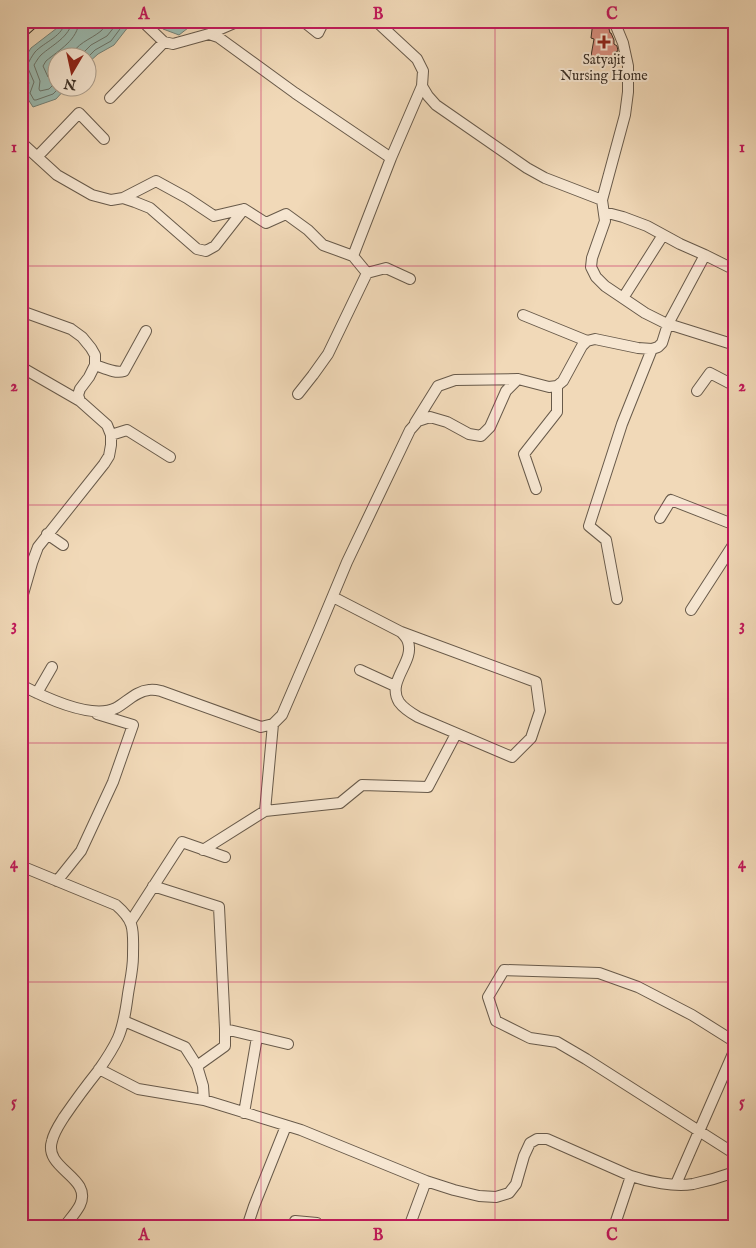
<svg xmlns="http://www.w3.org/2000/svg" width="756" height="1248" font-family="'IM FELL English',serif">
<style>
.water{fill:#9bbab0;stroke:#758278}
.lines{fill:none;stroke-linecap:round;stroke-linejoin:round}
.shore{stroke:#6b746a;stroke-width:1}
.building{fill:#d98f7f;stroke:#3b2f25}
.minor-casing{stroke:#685a4a;stroke-width:12}
.primary-casing{stroke:#3b2f25;stroke-width:17}
.minor{stroke:#f6e6d1;stroke-width:10}
.primary{stroke:#f1d9b8;stroke-width:15}
.grid{fill:none;stroke:#c2185b;stroke-width:1;stroke-opacity:0.55}
.poi-dot{fill:#8f2418;stroke:#f6e6d1;stroke-width:2}
.labels{text-anchor:middle;dominant-baseline:central;stroke-width:4;stroke-linejoin:round;paint-order:stroke}
.poi-label{font-size:14px;fill:#3b2f25;stroke:#f6e6d1}
.neatline{fill:none;stroke:#c2185b;stroke-width:2}
.grid-label{font-size:16px;text-anchor:middle;font-weight:bold;fill:#c2185b}
</style>
<rect width="100%" height="100%" fill="#f1d9b8"/>
<filter id="stains"><feTurbulence type="fractalNoise" baseFrequency=".004" numOctaves="4"/><feColorMatrix values="0 0 0 0 .2 0 0 0 0 .09 0 0 0 0 .02 0 0 0 .5 -.17"/></filter>
<radialGradient id="worn" r=".72"><stop offset=".6" stop-color="#630" stop-opacity="0"/><stop offset="1" stop-color="#630" stop-opacity=".3"/></radialGradient>
<!-- water -->
<path class="water" d="M 62,21 L 132,22 L 114,45 L 98,54 L 88,63 L 88,58 L 58,58 L 58,88 L 66,88 L 56,99 L 33,107 L 24,93 L 29,83 L 21,65 L 31,48 L 57,28 Z
M 154,21 L 197,21 L 179,35 L 163,29 Z"/>
<g class="lines">
<!-- shore -->
<path class="shore" d="M 70,58 C 76,43 90,40 101,31 C 104,28 106,24 109,21
M 78,58 L 91,45 L 107,36 L 119,21
M 87,58 L 95,50 L 111,41 L 126,21
M 58,71 L 50,77 L 48,77 L 43,66 L 46,61 C 59,50 78,40 79,21
M 58,80 L 49,89 L 40,91 L 39,89 L 40,81 L 34,65 C 36,62 38,58 41,55 C 52,45 70,37 72,21
M 59,88 L 53,94 L 36,100 L 34,100 L 30,93 L 34,82 L 27,66 C 29,61 32,56 35,52 C 44,42 64,36 65,21"/>
</g>
<!-- building -->
<path class="building" d="M 593,21 L 607,21 L 610,33 L 611,33 L 614,40 L 614,44 L 617,46 L 618,51 L 614,52 L 613,59 L 591,56 L 594,39 L 591,38 Z"/>
<g class="lines">
<!-- minor casing -->
<g class="minor-casing">
<path id="minor" d="M 142,21 L 164,42 L 173,44 L 209,34 L 218,37 L 295,93 L 391,158
M 303,21 L 318,33 L 324,21
M 376,21 L 417,59 L 423,71 L 422,86 L 428,96 L 436,105 L 527,168 L 545,178 L 602,200
M 614,21 L 623,43 L 628,66 L 628,92 L 625,115 L 602,200 L 605,221 L 592,258 L 591,267 L 596,277 L 605,286 L 645,313 L 665,323 L 735,345
M 209,34 L 239,21
M 110,98 L 164,42
M 21,141 L 23,144 L 57,175 L 92,195 L 111,200 L 123,198 L 135,202 L 150,208 L 197,249 L 206,251 L 215,246 L 244,209
M 37,157 L 79,113 L 104,139
M 123,198 L 156,181 L 187,198 L 214,216 L 244,209 L 266,223 L 286,214 L 308,230 L 323,245 L 353,256 L 367,273 L 386,268 L 410,279
M 604,212 L 623,217 L 647,226 L 680,244 L 705,255 L 735,270
M 353,256 L 391,158 L 422,86
M 623,298 L 663,235
M 21,311 L 71,329 L 82,337 L 91,348 L 95,355 L 95,365 L 89,377 L 80,389 L 78,395 L 80,401 L 107,425 L 111,435 L 111,445 L 109,456 L 104,464 L 38,547 L 32,563 L 21,601
M 523,315 L 587,341
M 95,365 C 104,368 115,374 124,371 L 146,331
M 21,367 L 80,401
M 697,391 L 710,373 L 735,386
M 298,394 L 313,375 L 328,354 L 367,273
M 415,423 L 438,386 L 455,380 L 518,379
M 111,435 L 127,430 L 170,457
M 536,489 L 524,454 L 557,412 L 557,386
M 660,518 L 671,500 L 735,525
M 47,534 L 63,545
M 333,597 L 401,632 C 404,635 407,638 408,642 C 415,662 386,681 399,702 C 404,709 411,713 418,717 L 512,757 L 531,738 L 540,711 L 536,682 L 401,632
M 617,599 L 606,540 L 589,526 L 622,424 L 652,349
M 691,610 L 735,542
M 360,670 L 395,686
M 21,685 C 44,697 91,720 116,708 C 127,702 136,691 149,690 C 153,689 157,690 161,691 L 261,727 L 273,724 L 282,715 L 319,629 L 347,562 L 410,430 L 418,421 L 430,417 L 447,422 L 469,434 L 481,436 L 490,427 L 506,391 L 518,379 L 549,387 L 557,386 L 563,381 L 582,346 L 587,341 L 595,339 L 638,348 L 652,349 L 658,347 L 662,343 L 668,324 L 705,255
M 37,693 L 52,667
M 265,811 L 340,803 L 362,785 L 428,787 L 456,734
M 203,850 L 265,811 L 273,724
M 21,866 L 116,905 C 136,922 133,931 133,956 C 133,969 130,981 128,994 C 126,1009 124,1024 118,1038 C 113,1049 105,1061 98,1071 C 86,1086 75,1101 64,1117 C 59,1125 54,1132 52,1141 C 43,1169 93,1177 80,1205 C 76,1213 69,1220 64,1227
M 57,881 L 81,851 L 113,782 L 133,725 L 97,714
M 153,886 L 219,907 L 225,1029 L 288,1044
M 131,921 L 182,842 L 225,857
M 124,1021 L 185,1047 L 197,1066 L 203,1086 L 204,1100
M 735,1042 L 692,1015 L 638,987 L 599,973 L 504,970 L 488,997 L 496,1021 L 530,1038 L 557,1042 L 586,1059 L 735,1154
M 197,1066 L 225,1046 L 225,1029
M 99,1069 L 138,1089 L 204,1100 L 301,1130 L 426,1181 L 454,1190 L 479,1196 L 496,1197 L 509,1193 L 516,1184 L 524,1156 L 530,1143 L 537,1139 L 547,1139 L 631,1176 C 649,1182 674,1187 693,1184 C 707,1181 721,1177 735,1172
M 244,1113 L 257,1037
M 676,1184 L 735,1049
M 247,1227 L 254,1206 L 286,1126
M 292,1227 L 295,1221 L 317,1223 L 320,1227
M 409,1227 L 426,1181
M 614,1227 L 631,1176"/>
</g>
<!-- primary casing -->
<g class="primary-casing">
<path id="primary" d="M 21,30 L 31,21"/>
</g>
<!-- minor -->
<use href="#minor" class="minor"/>
<!-- primary -->
<use href="#primary" class="primary"/>
</g>
<!-- grid -->
<path class="grid" d="M 261,21 L 261,1227M 495,21 L 495,1227M 21,266 L 735,266M 21,505 L 735,505M 21,743 L 735,743M 21,982 L 735,982"/>
<!-- markers -->
<path class="poi-dot" d="M601.5 34.5h5v5h5v5h-5v5h-5v-5h-5v-5h5z"/>
<g class="labels">
<!-- poi labels -->
<g class="poi-label">
<text x="604" y="60">Satyajit<tspan x="604" dy="16">Nursing Home</tspan></text>
</g>
</g>
<!-- margin -->
<rect width="756" height="1248" fill="none" stroke="#f1d9b8" stroke-width="55"/>
<!-- north arrow -->
<g transform="translate(72 72) rotate(189)"><circle r="24" fill="#f6e6d1" stroke="#ab9d8c"/>
<path d="M0-4L9 19L0 12L-9 19Z" fill="#8f2418"/>
<text y="-8" font-size="14" font-weight="bold" text-anchor="middle" fill="#3b2f25">N</text>
</g>
<rect x="28" y="28" width="700" height="1192" class="neatline"/>
<g class="grid-label">
<text x="144" y="19">A</text>
<text x="378" y="19">B</text>
<text x="612" y="19">C</text>
<text x="14" y="152">1</text>
<text x="742" y="152">1</text>
<text x="14" y="391">2</text>
<text x="742" y="391">2</text>
<text x="14" y="630">3</text>
<text x="742" y="630">3</text>
<text x="14" y="868">4</text>
<text x="742" y="868">4</text>
<text x="14" y="1107">5</text>
<text x="742" y="1107">5</text>
<text x="144" y="1240">A</text>
<text x="378" y="1240">B</text>
<text x="612" y="1240">C</text>
</g>
<rect width="100%" height="100%" filter="url(#stains)"/>
<rect width="100%" height="100%" fill="url(#worn)"/>
</svg>
